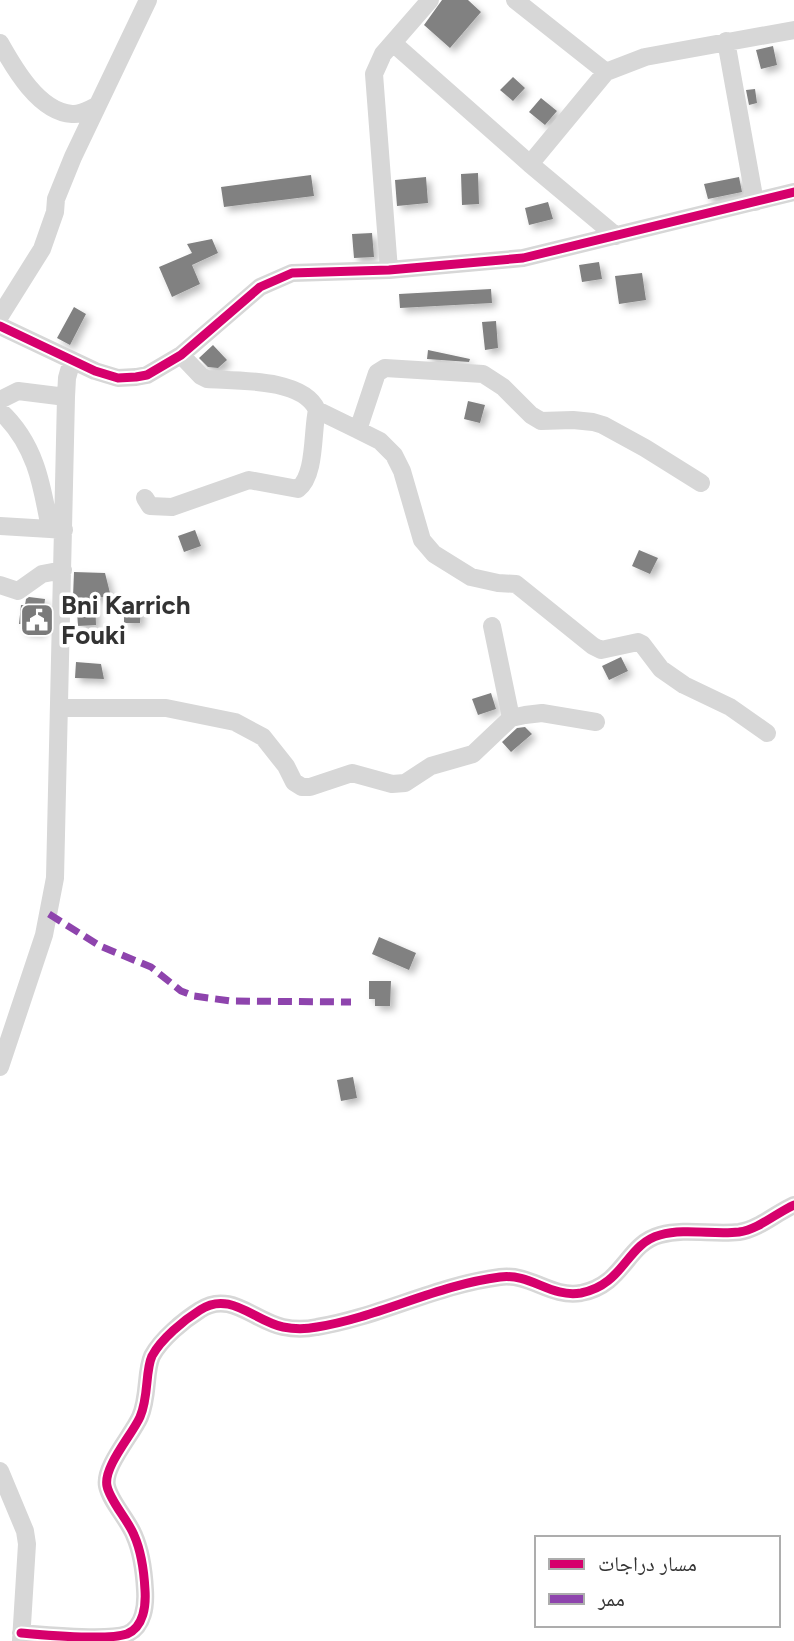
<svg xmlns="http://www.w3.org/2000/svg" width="794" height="1641" font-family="Figtree,'Noto Naskh Arabic',sans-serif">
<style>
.building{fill:#818181;filter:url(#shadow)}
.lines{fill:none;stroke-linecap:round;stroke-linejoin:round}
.minor{stroke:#d7d7d7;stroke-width:18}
.quiet{stroke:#8e44ad;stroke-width:7;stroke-dasharray:14 7;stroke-linecap:butt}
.cycleway-casing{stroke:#fff;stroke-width:13}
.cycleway{stroke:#d6006c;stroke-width:9}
.labels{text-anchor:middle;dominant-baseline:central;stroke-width:7;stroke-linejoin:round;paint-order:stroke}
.poi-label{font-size:26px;font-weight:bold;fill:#333;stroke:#fff;text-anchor:start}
</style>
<defs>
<filter id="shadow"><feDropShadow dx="4.5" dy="4.5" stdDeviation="3.5" flood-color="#0004"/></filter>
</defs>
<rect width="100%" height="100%" fill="#fff"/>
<!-- building -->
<path class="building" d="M 442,0 L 468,0 L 481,12 L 450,48 L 424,25 Z
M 773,46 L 777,65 L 761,69 L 756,50 Z
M 513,77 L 525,88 L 513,101 L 500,90 Z
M 755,89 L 757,103 L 749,105 L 746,90 Z
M 541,98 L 557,111 L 545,125 L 529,112 Z
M 478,173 L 479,204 L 462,205 L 461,174 Z
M 311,175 L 314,196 L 224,207 L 221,187 Z
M 426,177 L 428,203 L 397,206 L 395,180 Z
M 739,177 L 742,192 L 708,199 L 704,184 Z
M 548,202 L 553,219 L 529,225 L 525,208 Z
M 372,233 L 374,257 L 354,258 L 352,234 Z
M 212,239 L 218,253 L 192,265 L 200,284 L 172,297 L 159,267 L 192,253 L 187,244 Z
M 599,262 L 602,279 L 582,282 L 579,265 Z
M 642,273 L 646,300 L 619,304 L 615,276 Z
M 491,289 L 492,303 L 400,308 L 399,294 Z
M 74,307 L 86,314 L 70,345 L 57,338 Z
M 496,321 L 498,348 L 485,350 L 482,322 Z
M 213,345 L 227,360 L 218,368 L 208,367 L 199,358 Z
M 428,350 L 470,359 L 469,362 L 427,359 Z
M 468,401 L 485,405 L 480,423 L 464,419 Z
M 195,530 L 201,546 L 184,552 L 178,536 Z
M 639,550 L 658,558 L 650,574 L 632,566 Z
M 74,572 L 105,573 L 111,597 L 95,597 L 96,625 L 78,626 L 76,597 L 73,597 Z
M 29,597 L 45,599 L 44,608 L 47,608 L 45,626 L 42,626 L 41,633 L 22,631 L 23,624 L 19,624 L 21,605 L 25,605 L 26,599 Z
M 124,606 L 141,606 L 140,623 L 124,623 Z
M 621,657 L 628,671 L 609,680 L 602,666 Z
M 76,662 L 101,664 L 104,679 L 75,678 Z
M 491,693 L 496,709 L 478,715 L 472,699 Z
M 525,727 L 532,734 L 511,752 L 502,742 L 517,728 Z
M 379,937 L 416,953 L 409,970 L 372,954 Z
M 369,981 L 391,981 L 390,1006 L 375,1006 L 375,999 L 369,999 Z
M 353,1077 L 357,1098 L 341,1101 L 337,1080 Z"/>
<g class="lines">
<!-- minor -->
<path class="minor" d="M 515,0 L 606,72
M 726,41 L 755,202
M 0,43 C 14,68 39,112 72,114 C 81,115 89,109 97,106
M 393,43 L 530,164 L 616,236
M 530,164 L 606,72 L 645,57 L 794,30
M 389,270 L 374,74 L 383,54 L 430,0
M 0,316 L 42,249 L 55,212 L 56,199 L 73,157 L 148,0
M 0,326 L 95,371 L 118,378 L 136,377 L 147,375 L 181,355 L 260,287 L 292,273 L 389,270 L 523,258 L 794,192
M 181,355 L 201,376 L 207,379 C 237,381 303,378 317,410
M 0,400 L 18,391 L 66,397
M 0,411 C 35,443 42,484 50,529 L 64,530
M 358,430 L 380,441 L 394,455 L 402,471 L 422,540 L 434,554 L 471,577 L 498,583 L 516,584 L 593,646 L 601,650 L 638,642 L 642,644 L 661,669 L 684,685 L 730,707 L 767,733
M 145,498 L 150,506 L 172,507 L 249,480 L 298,489 C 316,475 312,432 317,410 L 358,430 L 377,373 L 385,368 L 483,374 L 503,387 L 531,415 L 541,421 L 573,420 L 593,422 L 603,425 L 645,448 L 701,483
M 0,526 L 50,529
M 0,585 L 18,591 L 42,574 L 63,570
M 492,626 L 511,718
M 59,708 L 166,708 L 235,722 L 263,737 L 286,766 L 294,782 L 302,787 L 310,787 L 352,773 L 392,784 L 405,783 L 431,766 L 473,754 L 511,718 L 525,715 L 542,713 L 596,722
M 0,1067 L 44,935 L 55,878 L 66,397 L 67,378 L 72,360
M 0,1471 L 25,1531 L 27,1544 L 21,1641
M 21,1633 C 46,1635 106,1641 127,1634 C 144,1627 146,1605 145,1590 C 144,1571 142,1553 134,1535 C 128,1520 110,1501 107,1486 C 103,1467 132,1435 140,1417 C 149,1397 145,1371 152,1356 C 161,1339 184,1320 200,1310 C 230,1290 254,1321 283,1327 C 293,1329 307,1329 317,1327 C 379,1317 437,1285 500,1277 C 531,1273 550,1298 581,1293 C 624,1285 626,1244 660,1235 C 686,1228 713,1235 739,1232 C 759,1229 776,1213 794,1205"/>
<!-- quiet -->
<path class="quiet" d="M 49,914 L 100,946 L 151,967 L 181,991 L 194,996 L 231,1001 L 351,1002"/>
<!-- cycleway casing -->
<g class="cycleway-casing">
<path id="cycleway" d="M 0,326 L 95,371 L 118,378 L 136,377 L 147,375 L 181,355 L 260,287 L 292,273 L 389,270 L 523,258 L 794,192
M 21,1633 C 46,1635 106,1641 127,1634 C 144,1627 146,1605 145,1590 C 144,1571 142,1553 134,1535 C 128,1520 110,1501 107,1486 C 103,1467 132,1435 140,1417 C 149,1397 145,1371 152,1356 C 161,1339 184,1320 200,1310 C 230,1290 254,1321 283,1327 C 293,1329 307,1329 317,1327 C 379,1317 437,1285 500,1277 C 531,1273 550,1298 581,1293 C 624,1285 626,1244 660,1235 C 686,1228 713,1235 739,1232 C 759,1229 776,1213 794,1205"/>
</g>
<!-- cycleway -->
<use href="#cycleway" class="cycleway"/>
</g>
<!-- icons -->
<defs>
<g id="civic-square" transform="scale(1.75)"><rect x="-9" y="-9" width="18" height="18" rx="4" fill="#7a7a7a" stroke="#fff"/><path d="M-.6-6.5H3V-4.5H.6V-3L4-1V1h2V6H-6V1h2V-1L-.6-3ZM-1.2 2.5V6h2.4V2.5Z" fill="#fff"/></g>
</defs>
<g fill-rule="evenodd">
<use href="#civic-square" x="37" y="620"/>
</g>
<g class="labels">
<!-- poi labels -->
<g class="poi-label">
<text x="61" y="605">Bni Karrich<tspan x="61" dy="30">Fouki</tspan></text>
</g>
</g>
<!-- legend -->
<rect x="535" y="1536" width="245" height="91" fill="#ffffff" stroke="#adadad" stroke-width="2"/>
<rect x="549" y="1559" width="35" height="10" fill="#d6006c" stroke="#adadad" stroke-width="2"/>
<text x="598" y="1571" font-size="21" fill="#333333">مسار دراجات</text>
<rect x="549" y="1594" width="35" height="10" fill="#8e44ad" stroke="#adadad" stroke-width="2"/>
<text x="598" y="1606" font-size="21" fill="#333333">ممر</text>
</svg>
